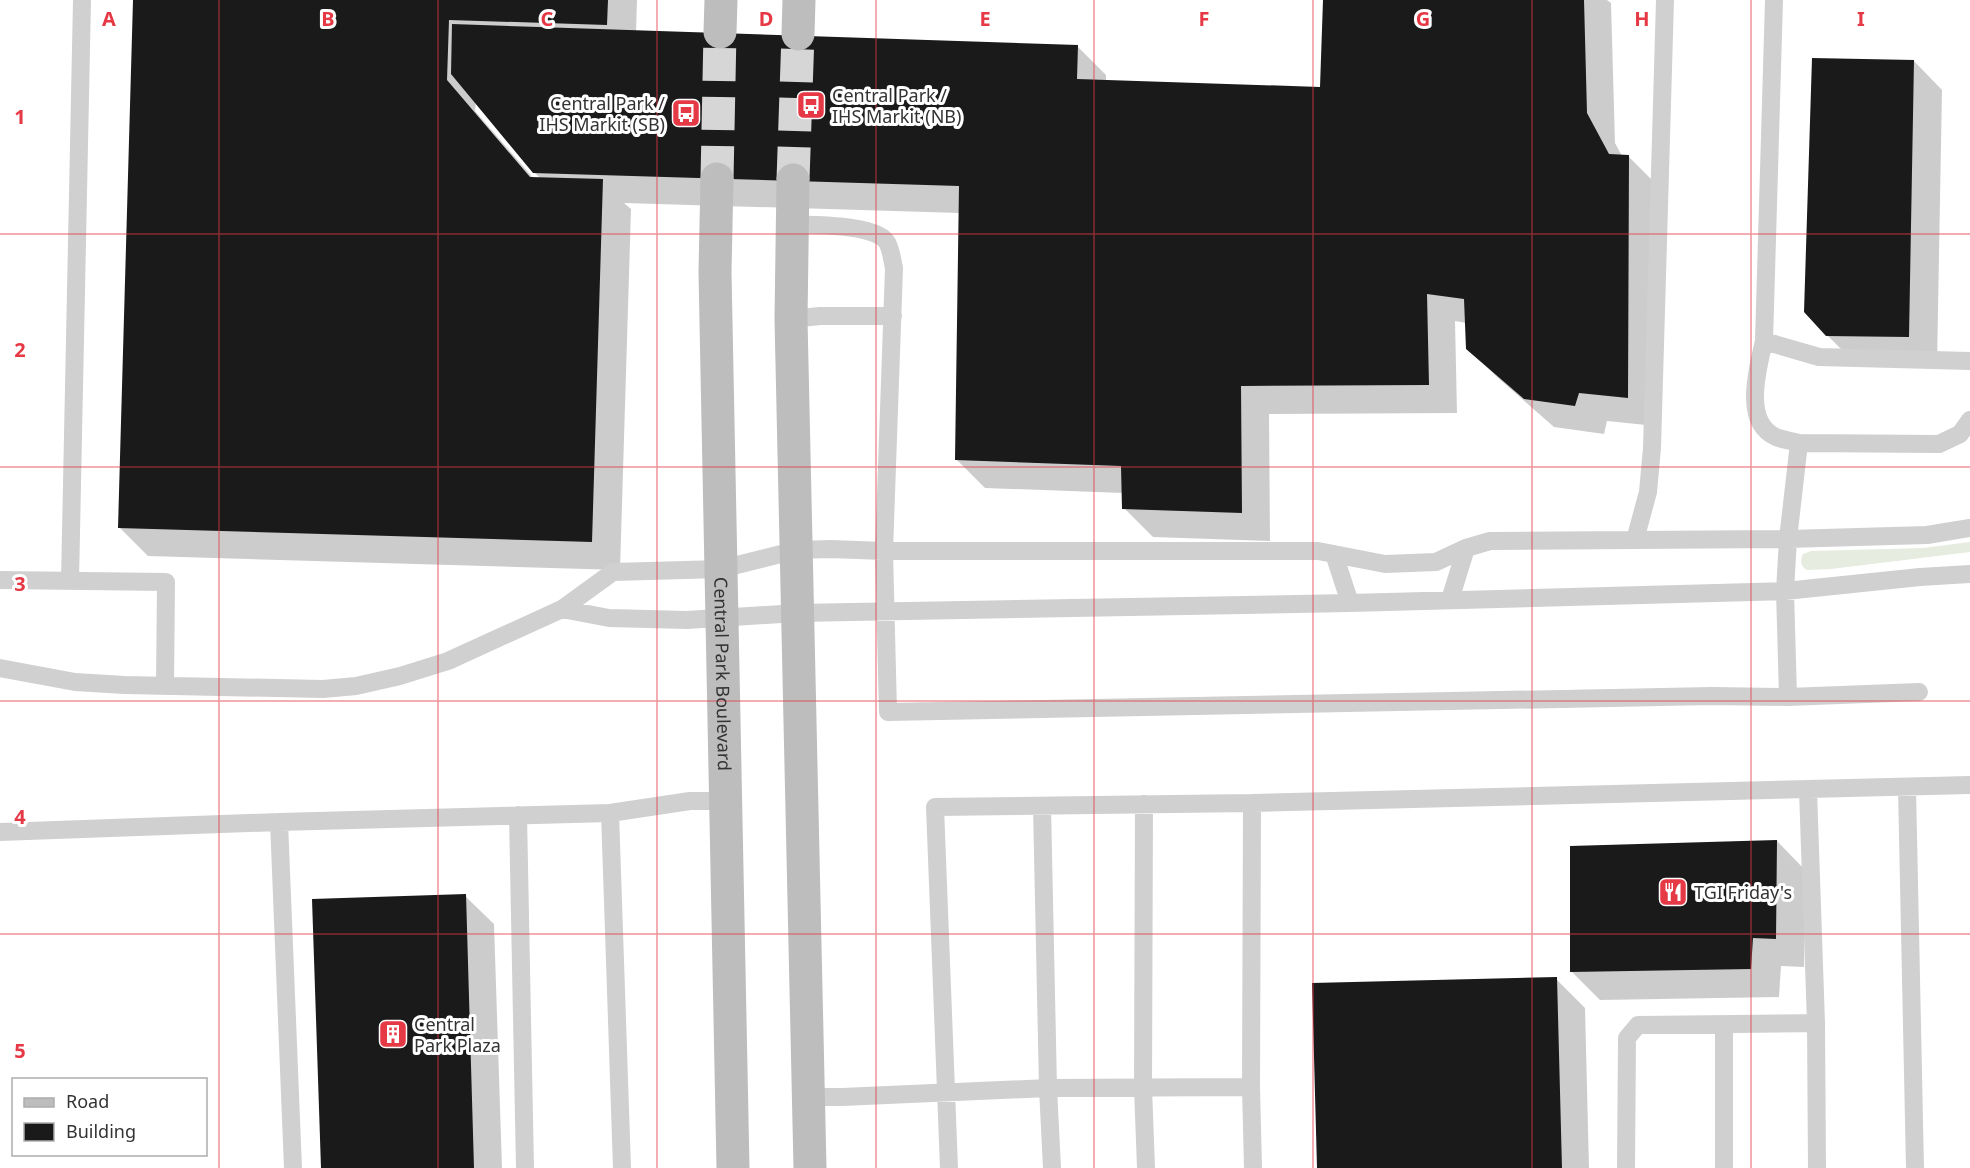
<svg xmlns="http://www.w3.org/2000/svg" width="1970" height="1168" font-family="'Noto Sans',sans-serif">
<style>
.green{fill:#e6ecdf}
.shadow{fill:#0003;fill-rule:evenodd}
.building{fill:#1a1a1a}
.lines{fill:none;stroke-linecap:round;stroke-linejoin:round}
.secondary-tunnel{stroke:#d6d6d6;stroke-width:33;stroke-dasharray:33 16;stroke-linecap:butt}
.lane{stroke:#d0d0d0;stroke-width:18}
.secondary{stroke:#bdbdbd;stroke-width:33}
.grid{fill:none;stroke:#e63946;stroke-width:1.5;stroke-opacity:0.55}
.labels{text-anchor:middle;dominant-baseline:central;stroke-width:6;stroke-linejoin:round;paint-order:stroke}
.poi-label{font-size:18px;fill:#333;stroke:#fff;text-anchor:start}
.street-label{font-size:18px;fill:#333;stroke:#fff}
.grid-label{font-size:20px;text-anchor:middle;font-weight:bold;fill:#e63946;stroke:#fff;stroke-width:6;stroke-linejoin:round;paint-order:stroke}
</style>
<rect width="100%" height="100%" fill="#fff"/>
<!-- green -->
<path class="green" d="M 1970,542 L 1970,552 L 1831,569 L 1807,570 C 1800,566 1800,560 1803,554 L 1811,551 L 1923,548 Z"/>
<!-- shadow -->
<path class="shadow" d="M 135,0 L 637,0 L 636,32 L 1077,46 L 1106,75 L 1106,82 L 1321,89 L 1325,0 L 1607,0 L 1611,3 L 1615,143 L 1622,156 L 1628,156 L 1657,185 L 1656,426 L 1607,421 L 1604,434 L 1554,427 L 1497,377 L 1468,348 L 1466,323 L 1455,321 L 1457,413 L 1269,414 L 1270,541 L 1153,537 L 1124,508 L 1123,493 L 985,488 L 956,459 L 960,213 L 624,203 L 631,209 L 620,570 L 148,556 L 119,527 ZM 476,101 L 534,172 L 541,179 L 534,179 L 475,111 Z
M 1914,61 L 1942,90 L 1937,365 L 1856,364 L 1827,335 Z
M 1777,841 L 1805,870 L 1804,967 L 1781,966 L 1779,997 L 1600,1000 L 1571,971 Z
M 465,896 L 494,924 L 502,1168 L 322,1168 Z
M 1556,979 L 1585,1008 L 1589,1168 L 1319,1168 Z"/>
<!-- building -->
<path class="building" d="M 133,0 L 608,0 L 607,25 L 449,20 L 447,80 L 530,177 L 603,179 L 592,542 L 118,528 Z
M 1323,0 L 1584,0 L 1587,113 L 1609,154 L 1629,155 L 1628,398 L 1579,393 L 1575,406 L 1524,399 L 1466,349 L 1464,299 L 1427,294 L 1429,385 L 1241,386 L 1242,513 L 1122,509 L 1121,466 L 955,460 L 959,186 L 533,173 L 451,74 L 452,24 L 1078,45 L 1077,79 L 1320,87 Z
M 1812,58 L 1914,60 L 1909,337 L 1826,336 L 1804,312 Z
M 1777,840 L 1776,939 L 1753,938 L 1751,969 L 1570,972 L 1570,846 Z
M 466,894 L 474,1168 L 321,1168 L 312,899 Z
M 1557,977 L 1562,1168 L 1317,1168 L 1312,983 Z"/>
<g class="lines">
<!-- secondary-tunnel -->
<path class="secondary-tunnel" d="M 717,179 L 720,32
M 793,180 L 798,34"/>
<!-- lane -->
<path class="lane" d="M 1774,0 L 1764,341 C 1758,368 1742,422 1776,437 C 1783,440 1792,441 1799,443
M 792,225 C 812,224 875,225 886,241 C 891,247 892,260 894,268 L 884,551 L 888,712 L 1712,696 L 1788,697 L 1785,591 L 1788,539 L 1799,443 L 1939,444 L 1960,434 L 1970,420
M 791,319 L 820,316 L 893,316
M 1764,341 L 1819,357 L 1970,361
M 1635,540 L 1648,492 L 1652,448 L 1665,0
M 1334,554 L 1350,603
M 0,580 L 166,582 L 165,686
M 70,581 L 82,0
M 1450,600 L 1466,548
M 562,609 L 609,618 L 687,620 L 797,613 L 1350,603 L 1785,591 L 1920,577 L 1970,574
M 0,668 L 75,682 L 125,685 L 323,689 L 356,686 L 400,676 L 448,661 L 562,609 L 613,572 L 721,569 L 797,550 L 831,549 L 884,551 L 1318,551 L 1385,564 L 1436,562 L 1466,548 L 1490,541 L 1788,539 L 1927,535 L 1970,528
M 1788,697 L 1919,692
M 1907,788 L 1915,1168
M 1144,804 L 1143,1088 L 1146,1168
M 1042,806 L 1048,1088 L 1052,1168
M 610,813 L 622,1168
M 518,815 L 525,1168
M 0,832 L 279,822
M 1816,1023 L 1817,1168
M 1251,1087 L 1252,803 L 1970,785
M 808,1097 L 842,1097 L 1048,1088 L 1251,1087 L 1253,1168
M 293,1168 L 279,822 L 610,813 L 690,801 L 725,801
M 949,1168 L 935,807 L 1252,803
M 1626,1168 L 1627,1038 L 1638,1025 L 1816,1023 L 1808,790
M 1724,1168 L 1724,1025"/>
<!-- secondary -->
<g class="secondary">
<path d="M 720,32 L 721,0"/>
<path d="M 798,34 L 799,0"/>
<path id="s1" d="M 717,179 L 715,272 L 733,1168"/>
<path d="M 793,180 L 791,319 L 810,1168"/>
</g>
</g>
<!-- grid -->
<path class="grid" d="M 219,0 L 219,1168M 438,0 L 438,1168M 657,0 L 657,1168M 876,0 L 876,1168M 1094,0 L 1094,1168M 1313,0 L 1313,1168M 1532,0 L 1532,1168M 1751,0 L 1751,1168M 0,234 L 1970,234M 0,467 L 1970,467M 0,701 L 1970,701M 0,934 L 1970,934"/>
<!-- icons -->
<defs>
<g id="bus-square" transform="scale(1.5)"><rect x="-9" y="-9" width="18" height="18" rx="4" fill="#e63946" stroke="#fff"/><path d="M-5-6H5V4H4V6H2V4H-2V6H-4V4H-5ZM-3.5-4V0h7V-4ZM-3.5 1.2v1.5H-2V1.2ZM2 1.2v1.5H3.5V1.2Z" fill="#fff"/></g>
<g id="restaurant-square" transform="scale(1.5)"><rect x="-9" y="-9" width="18" height="18" rx="4" fill="#e63946" stroke="#fff"/><path d="M-5-6h1v4h1v-4h1v4h1v-4h1v5L-1.5 .5V6h-2V.5L-5-1ZM5-6V6H3V1.5H1.5Q1.5-4 5-6Z" fill="#fff"/></g>
<g id="building-square" transform="scale(1.5)"><rect x="-9" y="-9" width="18" height="18" rx="4" fill="#e63946" stroke="#fff"/><path d="M-4-6H4V6H1V3H-1V6H-4ZM-2.5-4.3h1.7v1.8h-1.7ZM.8-4.3h1.7v1.8H.8ZM-2.5-1h1.7V.8h-1.7ZM.8-1h1.7V.8H.8Z" fill="#fff"/></g>
</defs>
<g fill-rule="evenodd">
<use href="#bus-square" x="811" y="105"/>
<use href="#bus-square" x="686" y="113"/>
<use href="#restaurant-square" x="1673" y="892"/>
<use href="#building-square" x="393" y="1034"/>
</g>
<g class="labels">
<!-- poi labels -->
<g class="poi-label">
<text x="832" y="95">Central Park /<tspan x="832" dy="21">IHS Markit (NB)</tspan></text>
<text x="665" y="103" text-anchor="end">Central Park /<tspan x="665" dy="21">IHS Markit (SB)</tspan></text>
<text x="1694" y="892">TGI Friday's</text>
<text x="414" y="1024">Central<tspan x="414" dy="21">Park Plaza</tspan></text>
</g>
<!-- street labels -->
<g class="street-label">
<text stroke="none"><textPath href="#s1" startOffset="495">Central Park Boulevard</textPath></text>
</g>
</g>
<g class="grid-label">
<text x="109" y="26">A</text>
<text x="328" y="26">B</text>
<text x="547" y="26">C</text>
<text x="766" y="26">D</text>
<text x="985" y="26">E</text>
<text x="1204" y="26">F</text>
<text x="1423" y="26">G</text>
<text x="1642" y="26">H</text>
<text x="1861" y="26">I</text>
<text x="20" y="124">1</text>
<text x="20" y="357">2</text>
<text x="20" y="591">3</text>
<text x="20" y="824">4</text>
<text x="20" y="1058">5</text>
</g>
<!-- legend -->
<rect x="12" y="1078" width="195" height="78" fill="#ffffff" stroke="#adadad" stroke-width="1.5"/>
<rect x="24" y="1098" width="30" height="9" fill="#bdbdbd" stroke="#adadad" stroke-width="1.5"/>
<text x="66" y="1108" font-size="18" fill="#333333">Road</text>
<rect x="24" y="1123" width="30" height="18" fill="#1a1a1a" stroke="#adadad" stroke-width="1.5"/>
<text x="66" y="1138" font-size="18" fill="#333333">Building</text>
</svg>
